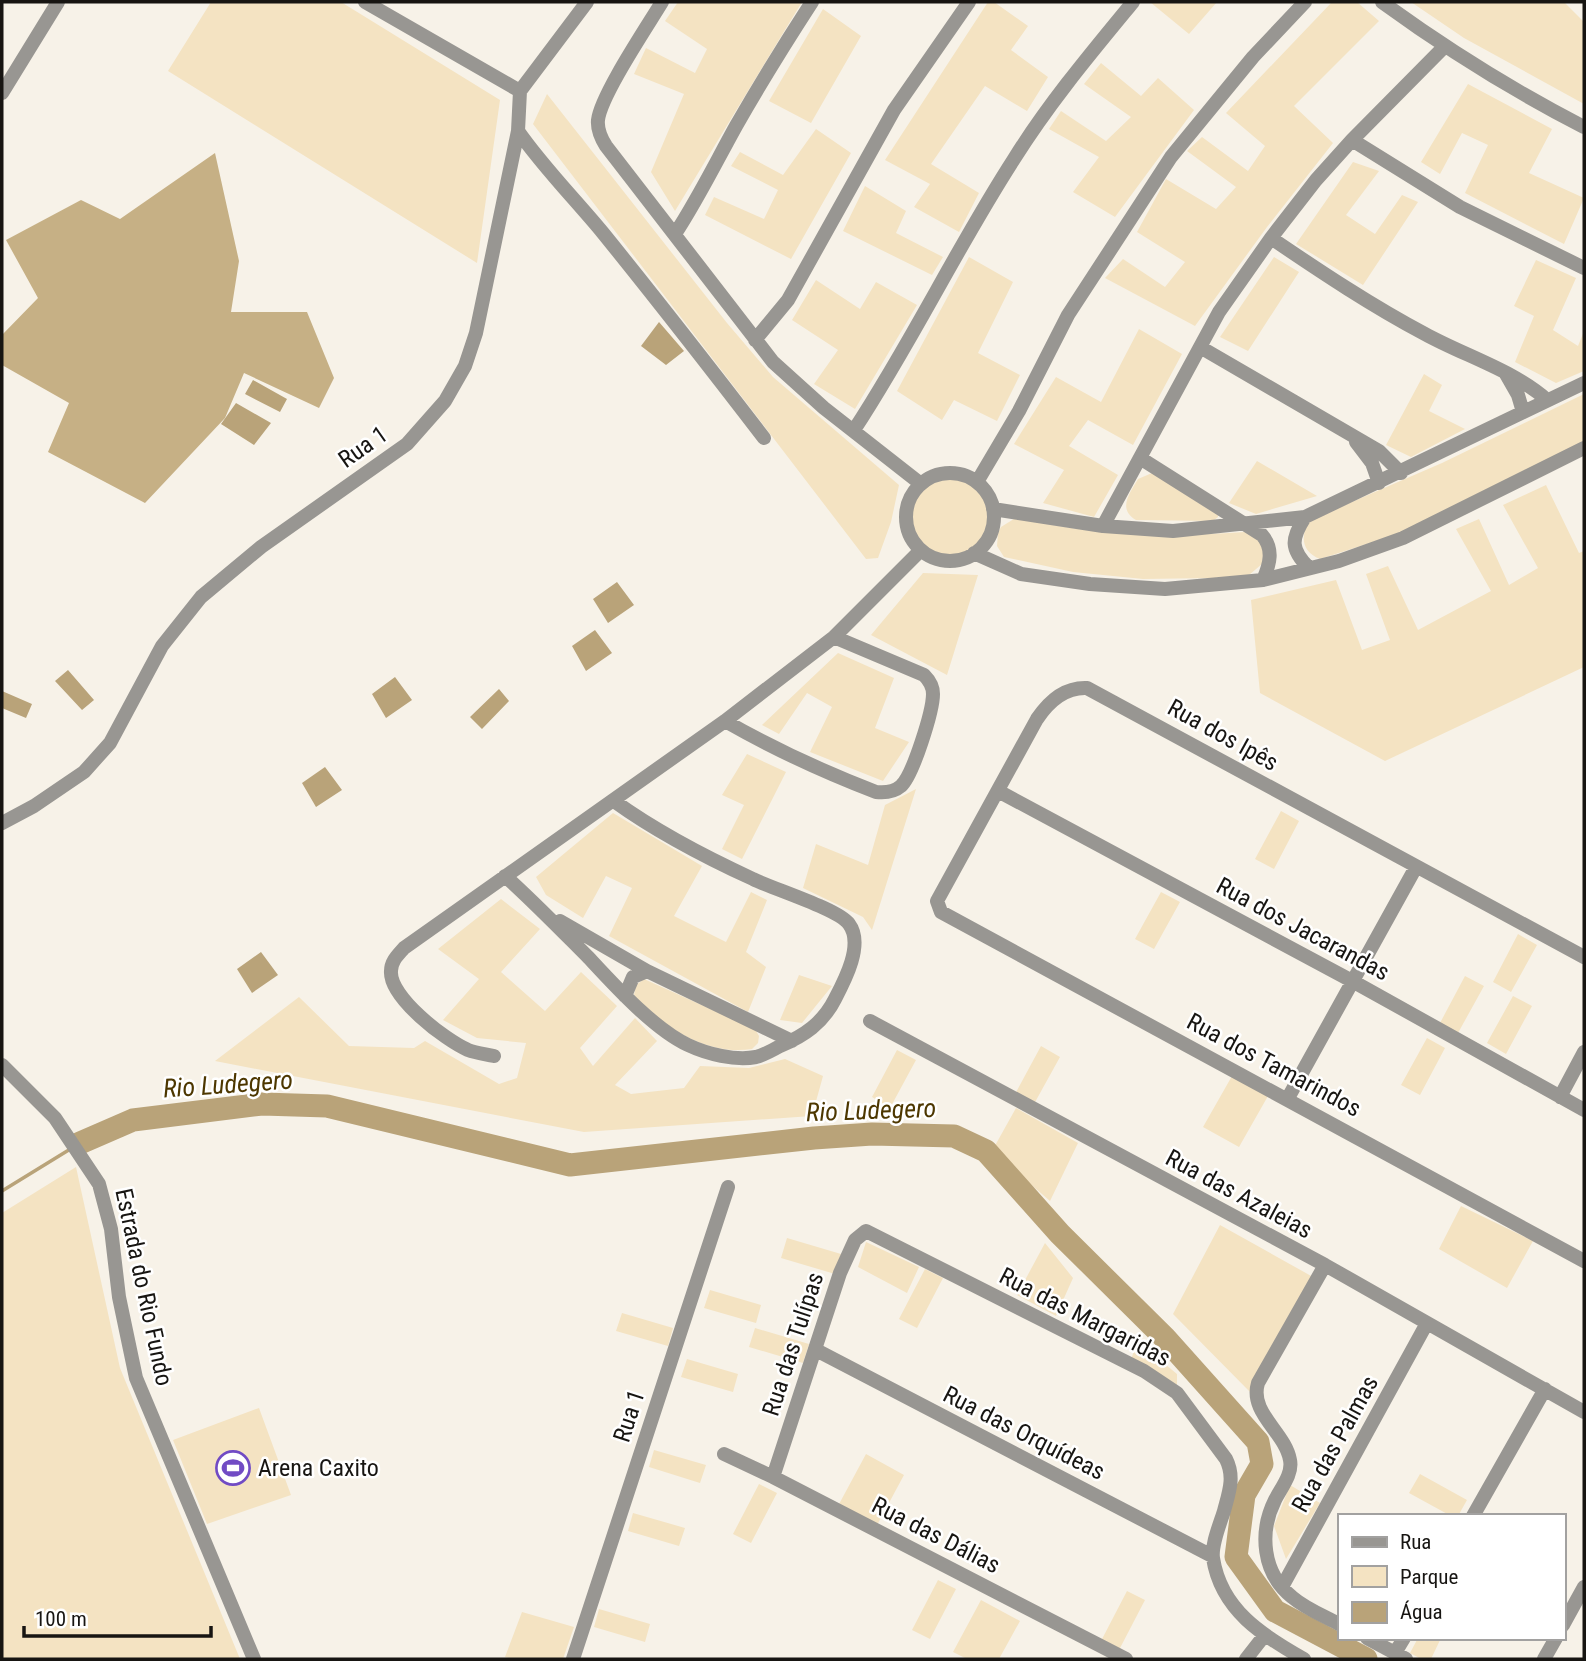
<svg xmlns="http://www.w3.org/2000/svg" width="1586" height="1661" font-family="'Roboto Condensed',sans-serif">
<style>
.green{fill:#f4e3c2}
.forest{fill:#c6b085}
.water{fill:#b9a379}
.lines{fill:none;stroke-linecap:round;stroke-linejoin:round}
.stream{stroke:#b9a379;stroke-width:3.5}
.river{stroke:#b9a379;stroke-width:23}
.minor{stroke:#989692;stroke-width:14}
.labels{text-anchor:middle;dominant-baseline:central;stroke-width:5;stroke-linejoin:round;paint-order:stroke}
.street-label{font-size:24px;fill:#171512;stroke:#fff}
.poi-label{font-size:24px;fill:#171512;stroke:#fff;text-anchor:start}
.water-label{font-size:26px;font-style:italic;fill:#4d3700;stroke:#fff}
</style>
<rect width="100%" height="100%" fill="#f7f2e8"/>
<!-- green -->
<path class="green" d="M 211,2 L 341,2 L 500,100 L 477,263 L 168,71 Z
M 678,2 L 802,2 L 675,211 L 651,172 L 684,94 L 634,74 L 646,48 L 695,73 L 707,49 L 665,21 Z
M 988,2 L 994,2 L 1028,26 L 1011,50 L 1048,77 L 1027,111 L 985,86 L 931,164 L 979,193 L 959,232 L 914,207 L 930,184 L 885,160 Z
M 1150,2 L 1217,2 L 1189,34 Z
M 1332,2 L 1357,2 L 1379,21 L 1294,106 L 1333,143 L 1267,227 L 1195,326 L 1105,278 L 1123,259 L 1165,287 L 1185,262 L 1137,232 L 1166,179 L 1216,209 L 1236,187 L 1187,151 L 1202,137 L 1248,171 L 1265,146 L 1226,113 Z
M 1411,2 L 1564,2 L 1584,22 L 1584,104 L 1464,38 Z
M 823,9 L 861,36 L 811,123 L 769,101 Z
M 1101,63 L 1141,96 L 1158,78 L 1194,110 L 1115,217 L 1073,192 L 1099,157 L 1049,129 L 1061,111 L 1106,141 L 1131,117 L 1084,84 Z
M 1468,84 L 1552,129 L 1529,173 L 1584,198 L 1564,244 L 1465,193 L 1488,145 L 1462,133 L 1440,174 L 1421,162 Z
M 547,94 L 727,323 L 773,377 L 899,485 L 891,522 L 878,558 L 866,559 L 533,124 Z
M 816,129 L 851,153 L 791,259 L 705,215 L 714,197 L 764,219 L 778,190 L 731,166 L 740,152 L 783,175 Z
M 1353,162 L 1379,171 L 1346,215 L 1375,234 L 1402,195 L 1418,202 L 1363,285 L 1296,244 Z
M 865,186 L 906,211 L 896,233 L 943,257 L 932,275 L 843,231 Z
M 969,257 L 1013,282 L 978,353 L 1020,375 L 997,421 L 954,400 L 942,420 L 897,391 Z
M 1274,257 L 1299,272 L 1248,351 L 1220,337 Z
M 1536,260 L 1576,278 L 1553,330 L 1578,346 L 1584,331 L 1584,371 L 1556,383 L 1515,362 L 1534,316 L 1514,306 Z
M 816,280 L 860,309 L 876,282 L 917,305 L 855,409 L 814,384 L 838,350 L 792,320 Z
M 1139,329 L 1182,354 L 1133,445 L 1088,420 L 1069,446 L 1118,475 L 1094,517 L 1043,503 L 1064,470 L 1014,444 L 1056,377 L 1101,402 Z
M 1424,374 L 1442,385 L 1429,411 L 1465,429 L 1411,457 L 1386,445 Z
M 1584,394 L 1584,443 L 1401,533 L 1320,559 C 1301,551 1300,536 1310,520 L 1442,463 Z
M 1257,461 L 1317,496 L 1256,514 L 1229,503 Z
M 1152,473 L 1218,515 L 1218,517 L 1213,521 L 1136,520 C 1117,509 1130,493 1138,479 Z
M911 517a39 39 0 1 1 78 0a39 39 0 1 1-78 0Z
M 1546,485 L 1579,553 L 1584,551 L 1584,667 L 1385,761 L 1260,693 L 1251,600 L 1336,580 L 1362,650 L 1390,640 L 1366,574 L 1388,566 L 1418,630 L 1491,591 L 1456,529 L 1479,519 L 1509,585 L 1538,568 L 1503,505 Z
M 1017,517 C 1097,537 1163,537 1245,532 L 1255,535 L 1264,548 L 1262,564 L 1249,575 L 1214,578 L 1143,579 L 1073,572 L 1004,557 L 997,546 L 998,533 L 1001,527 Z
M 923,573 L 978,575 L 947,675 L 871,635 Z
M 838,653 L 894,678 L 875,728 L 909,742 L 883,781 L 810,752 L 832,707 L 807,693 L 779,734 L 762,725 Z
M 747,754 L 786,772 L 742,859 L 722,849 L 744,805 L 722,795 Z
M 916,789 L 872,930 L 863,917 L 803,888 L 816,844 L 868,865 L 885,805 Z
M 1281,811 L 1299,821 L 1274,869 L 1255,859 Z
M 613,813 L 702,866 L 674,916 L 726,942 L 751,892 L 767,900 L 746,952 L 766,967 L 748,1012 L 609,936 L 632,888 L 606,876 L 583,918 L 546,895 L 536,877 Z
M 1161,892 L 1180,902 L 1154,949 L 1135,939 Z
M 501,899 L 540,929 L 501,972 L 545,1011 L 581,972 L 617,1006 L 580,1048 L 593,1066 L 635,1018 L 657,1041 L 615,1085 L 631,1094 L 684,1088 L 700,1066 L 749,1068 L 785,1059 L 823,1076 L 812,1116 L 584,1132 L 215,1061 L 299,997 L 349,1046 L 414,1048 L 425,1041 L 499,1084 L 517,1078 L 526,1043 L 477,1038 L 443,1020 L 479,979 L 438,949 Z
M 1518,934 L 1537,945 L 1511,992 L 1493,982 Z
M 799,975 L 832,986 L 802,1023 L 780,1020 Z
M 1465,976 L 1484,986 L 1458,1033 L 1440,1023 Z
M 644,979 L 755,1029 L 759,1036 L 758,1043 L 752,1049 C 707,1056 662,1027 634,995 L 636,985 Z
M 1513,996 L 1532,1006 L 1506,1054 L 1487,1043 Z
M 1427,1038 L 1445,1048 L 1420,1095 L 1401,1085 Z
M 1041,1046 L 1060,1057 L 1034,1104 L 1015,1094 Z
M 897,1050 L 916,1060 L 890,1108 L 872,1097 Z
M 1232,1076 L 1268,1096 L 1239,1147 L 1203,1127 Z
M 1016,1108 L 1078,1143 L 1050,1201 L 992,1151 Z
M 76,1167 L 120,1368 L 240,1659 L 2,1659 L 2,1213 Z
M 1461,1206 L 1533,1241 L 1507,1288 L 1439,1249 Z
M 1220,1225 L 1313,1277 L 1251,1393 L 1173,1314 Z
M 787,1238 L 841,1254 L 835,1274 L 781,1258 Z
M 866,1242 L 919,1267 L 907,1293 L 858,1267 Z
M 1045,1243 L 1073,1278 L 1056,1316 L 1017,1295 Z
M 925,1269 L 943,1278 L 917,1328 L 899,1319 Z
M 710,1290 L 761,1305 L 756,1323 L 704,1308 Z
M 622,1313 L 673,1328 L 668,1346 L 616,1331 Z
M 755,1328 L 809,1344 L 803,1363 L 749,1347 Z
M 1137,1341 L 1177,1374 L 1177,1385 L 1131,1360 Z
M 687,1359 L 738,1374 L 733,1392 L 681,1377 Z
M 259,1408 L 291,1495 L 207,1524 L 173,1440 Z
M 654,1450 L 706,1465 L 700,1483 L 649,1467 Z
M 866,1454 L 904,1475 L 876,1527 L 838,1506 Z
M 1420,1474 L 1467,1500 L 1458,1516 L 1451,1516 L 1409,1493 Z
M 759,1484 L 777,1493 L 751,1543 L 733,1534 Z
M 1290,1485 L 1320,1503 L 1286,1559 L 1274,1526 Z
M 633,1513 L 685,1528 L 679,1546 L 628,1531 Z
M 938,1580 L 956,1589 L 930,1639 L 912,1630 Z
M 1127,1591 L 1145,1600 L 1119,1650 L 1101,1641 Z
M 981,1600 L 1020,1621 L 999,1659 L 967,1659 L 953,1652 Z
M 599,1609 L 650,1624 L 645,1642 L 594,1627 Z
M 522,1612 L 574,1627 L 563,1659 L 513,1659 L 505,1657 Z
M 1418,1638 L 1441,1638 L 1431,1659 L 1421,1659 L 1410,1653 Z"/>
<!-- forest -->
<path class="forest" d="M 215,153 L 239,261 L 231,312 L 307,312 L 334,378 L 319,408 L 244,373 L 225,418 L 145,503 L 48,452 L 69,403 L 2,365 L 2,335 L 38,298 L 6,240 L 81,200 L 120,219 Z"/>
<!-- water -->
<path class="water" d="M 659,322 L 684,351 L 666,365 L 641,346 Z
M 253,380 L 287,399 L 280,412 L 245,394 Z
M 236,403 L 271,423 L 254,445 L 221,424 Z
M 617,582 L 634,605 L 608,623 L 593,599 Z
M 595,630 L 612,653 L 586,671 L 572,646 Z
M 68,670 L 94,700 L 82,710 L 55,681 Z
M 395,677 L 412,700 L 386,718 L 372,694 Z
M 499,689 L 509,701 L 482,729 L 470,717 Z
M 2,691 L 32,704 L 26,718 L 2,708 Z
M 325,767 L 342,790 L 316,807 L 302,783 Z
M 261,952 L 278,975 L 252,993 L 237,969 Z"/>
<g class="lines">
<!-- stream -->
<path class="stream" d="M 2,1191 L 72,1148"/>
<!-- river -->
<path class="river" d="M 80,1143 L 133,1120 L 262,1104 L 327,1106 L 570,1165 L 814,1138 L 872,1134 L 954,1136 L 986,1151 L 1060,1234 L 1165,1338 L 1258,1442 L 1262,1464 L 1244,1495 L 1236,1557 L 1275,1611 L 1366,1659"/>
<!-- minor -->
<path class="minor" d="M 365,2 L 520,91
M 662,2 C 647,27 601,95 598,120 C 597,130 601,138 606,146 L 773,362 L 824,408 L 921,484
M 1382,2 C 1448,50 1512,90 1584,127
M 2,93 L 58,2
M 518,131 C 543,167 575,199 603,233 C 658,301 711,369 764,438
M 1352,140 L 1460,207 L 1584,268
M 675,234 C 698,199 716,162 736,126 C 760,84 786,42 812,2
M 1271,238 C 1321,272 1372,306 1425,334 C 1465,356 1513,370 1547,400
M 755,340 L 788,300 L 894,110 L 969,2
M 1200,347 L 1379,451 L 1401,473
M 1506,374 L 1518,395 L 1523,412
M 854,430 C 912,342 957,247 1014,159 C 1049,103 1091,53 1133,2
M 1356,442 L 1372,463 L 1379,483
M 1140,458 L 1262,535 C 1274,549 1270,564 1263,580
M906 517a44 44 0 1 1 88 0a44 44 0 1 1-88 0Z
M 977,482 L 1019,411 L 1068,315 L 1171,157 L 1253,57 L 1305,2
M 993,509 L 1103,526 L 1173,531 L 1305,517 L 1584,383
M 1305,517 C 1291,539 1290,549 1309,568
M 1103,526 L 1219,312 L 1271,238 L 1316,180 L 1352,140 L 1444,47
M 974,553 L 1021,574 L 1090,584 L 1165,589 L 1263,580 L 1339,561 L 1403,538 L 1584,448
M 725,721 C 774,749 824,772 876,792 C 885,793 894,792 901,786 C 913,775 933,711 933,694 C 933,686 930,681 924,675 L 834,637
M 998,791 L 1354,982 L 1584,1110
M 2,823 L 34,806 L 84,772 L 110,743 L 162,646 L 201,597 L 261,547 L 407,444 L 445,401 L 465,366 L 476,333 L 518,131 L 520,91 L 587,2
M 505,876 C 534,902 561,930 589,958 C 615,986 654,1029 688,1045 C 707,1054 735,1061 756,1057 C 764,1055 773,1050 780,1046 C 804,1036 823,1023 835,999 C 845,980 864,944 849,924 C 838,909 773,889 753,879 C 705,857 657,832 614,801
M 560,921 L 647,971 L 792,1041
M 1584,957 L 1087,688 C 1065,687 1049,701 1037,719 L 937,901 L 941,912 L 1584,1261
M 625,996 L 633,977 L 647,971
M 870,1021 L 1325,1265 L 1584,1412
M 494,1056 C 485,1054 476,1053 468,1050 C 445,1040 389,997 391,971 C 391,961 398,955 404,948 L 725,721 L 834,637 L 921,550
M 2,1065 L 55,1118 L 99,1184 L 111,1229 L 119,1297 L 136,1378 L 254,1659
M 1560,1097 L 1584,1052
M 1288,1098 L 1416,867
M 1325,1265 L 1258,1383 C 1249,1413 1285,1432 1290,1460 C 1293,1474 1281,1488 1275,1500 C 1259,1532 1262,1573 1292,1597 C 1306,1609 1324,1616 1339,1624
M 816,1350 L 1212,1556
M 724,1454 L 773,1477 L 1126,1659
M 773,1477 L 840,1273 L 855,1240 L 866,1231 L 1144,1371 L 1177,1393 L 1226,1459 C 1235,1477 1229,1492 1224,1511 C 1220,1524 1211,1545 1213,1558 C 1221,1610 1263,1636 1304,1659
M 1473,1516 L 1545,1389
M 1282,1587 L 1427,1323
M 1563,1625 L 1584,1587
M 1367,1638 L 1406,1659
M 1395,1653 L 1404,1638
M 573,1659 L 728,1187
M 1246,1659 L 1264,1636
M 1544,1659 L 1556,1638"/>
</g>
<!-- icons -->
<defs>
<g id="stadium-ring" transform="scale(1.75)"><circle r="9.5" fill="#fff" stroke="#714bc4" stroke-width="1.5"/><path d="M0-5a6.5 5 0 1 0 0 10a6.5 5 0 1 0 0-10ZM-3.5-1.8h7v3.6h-7Z" fill="#714bc4"/></g>
</defs>
<g fill-rule="evenodd">
<use href="#stadium-ring" x="233" y="1468"/>
</g>
<g class="labels">
<!-- street labels -->
<g class="street-label">
<text transform="translate(363 447) rotate(-35)">Rua 1</text>
<text transform="translate(1223 735) rotate(29)">Rua dos Ipês</text>
<text transform="translate(1303 929) rotate(28)">Rua dos Jacarandas</text>
<text transform="translate(1274 1065) rotate(28)">Rua dos Tamarindos</text>
<text transform="translate(1239 1194) rotate(28)">Rua das Azaleias</text>
<text transform="translate(144 1287) rotate(78)">Estrada do Rio Fundo</text>
<text transform="translate(1085 1317) rotate(27)">Rua das Margaridas</text>
<text transform="translate(793 1344) rotate(-72)">Rua das Tulípas</text>
<text transform="translate(629 1416) rotate(-72)">Rua 1</text>
<text transform="translate(1024 1433) rotate(27)">Rua das Orquídeas</text>
<text transform="translate(1335 1444) rotate(-61)">Rua das Palmas</text>
<text transform="translate(936 1535) rotate(27)">Rua das Dálias</text>
</g>
<!-- poi labels -->
<g class="poi-label">
<text x="258" y="1468">Arena Caxito</text>
</g>
<!-- water labels -->
<g class="water-label">
<text transform="translate(228 1084) rotate(-4)">Rio Ludegero</text>
<text transform="translate(871 1110) rotate(-2)">Rio Ludegero</text>
</g>
</g>
<!-- border -->
<rect width="1586" height="1661" fill="none" stroke="#171512" stroke-width="7"/>
<!-- legend -->
<rect x="1338" y="1514" width="228" height="126" fill="#ffffff" stroke="#a2a1a0" stroke-width="2"/>
<rect x="1352" y="1537" width="35" height="10" fill="#989692" stroke="#a2a1a0" stroke-width="2"/>
<text x="1400" y="1549" font-size="21" fill="#171512">Rua</text>
<rect x="1352" y="1566" width="35" height="21" fill="#f4e3c2" stroke="#a2a1a0" stroke-width="2"/>
<text x="1400" y="1584" font-size="21" fill="#171512">Parque</text>
<rect x="1352" y="1602" width="35" height="21" fill="#b9a379" stroke="#a2a1a0" stroke-width="2"/>
<text x="1400" y="1619" font-size="21" fill="#171512">Água</text>
<!-- scale -->
<path d="M24 1626v10h187v-10" fill="none" stroke="#171512" stroke-width="3.5"/>
<text x="35" y="1626" font-size="21" fill="#171512" stroke="#ffffff" stroke-width="5" paint-order="stroke">100 m</text>
</svg>
